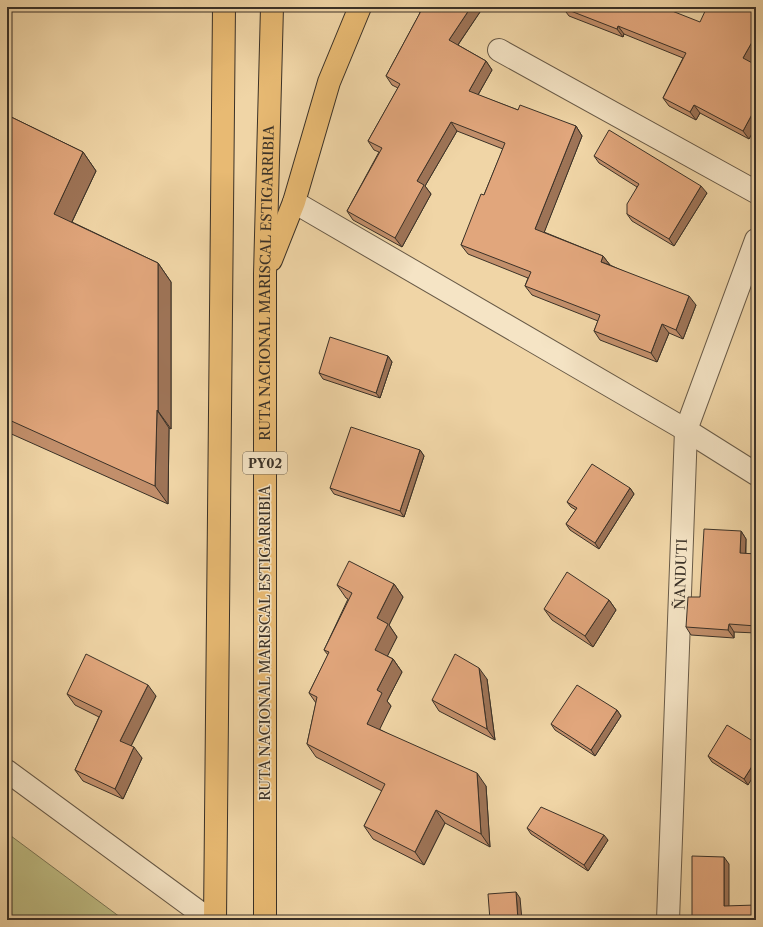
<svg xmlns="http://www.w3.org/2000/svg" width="763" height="927" font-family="'Libre Caslon Text',serif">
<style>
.garden{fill:#bebc83;stroke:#7c7655}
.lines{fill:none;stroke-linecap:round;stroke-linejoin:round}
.minor-casing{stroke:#685a47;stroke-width:24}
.trunk-casing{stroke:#3a3127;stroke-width:24}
.minor{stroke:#f5e4c5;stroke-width:22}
.trunk{stroke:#e8ba73;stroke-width:22}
.wall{fill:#c28f6b;stroke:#3a3127}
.shaded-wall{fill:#9e7457;stroke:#3a3127}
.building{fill:#e1a67c;stroke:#3a3127}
.labels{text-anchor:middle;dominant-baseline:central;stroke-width:3;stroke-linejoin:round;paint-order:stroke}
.shield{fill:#f5e4c5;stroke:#726756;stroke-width:1}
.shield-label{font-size:13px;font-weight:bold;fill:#3a3127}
.street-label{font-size:14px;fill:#3a3127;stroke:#f5e4c5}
</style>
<rect width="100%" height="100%" fill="#f0d5a6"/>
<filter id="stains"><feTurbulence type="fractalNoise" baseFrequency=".005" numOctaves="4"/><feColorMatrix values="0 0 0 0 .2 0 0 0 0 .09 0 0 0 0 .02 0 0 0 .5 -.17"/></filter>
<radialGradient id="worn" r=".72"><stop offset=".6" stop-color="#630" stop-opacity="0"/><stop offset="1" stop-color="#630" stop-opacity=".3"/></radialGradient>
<!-- garden -->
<path class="garden" d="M 7,833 L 124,920 L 7,920 Z"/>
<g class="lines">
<!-- minor casing -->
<g class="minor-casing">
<g id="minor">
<path d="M 499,50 L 756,192"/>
<path d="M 294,202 L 686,430 L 756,474"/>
<path d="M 7,771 L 210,920"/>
<path id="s1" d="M 668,920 L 686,430 L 756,240"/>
</g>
</g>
<!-- trunk casing -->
<g class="trunk-casing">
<g id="trunk">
<path d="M 271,260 L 294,202 L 329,82 L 360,7"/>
<path d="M 215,920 L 224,7"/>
<path id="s2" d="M 265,920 L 265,274 L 272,7"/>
</g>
</g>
<!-- minor -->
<use href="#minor" class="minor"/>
<!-- trunk -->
<use href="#trunk" class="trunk"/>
</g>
<!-- wall -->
<path class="wall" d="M 416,7 L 481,7 L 482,9 L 458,45 L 486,61 L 492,70 L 478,95 L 518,110 L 576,126 L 582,136 L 544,232 L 603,256 L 610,265 L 696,305 L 683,339 L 669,333 L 657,362 L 600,340 L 594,331 L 598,321 L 532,295 L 525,286 L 528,278 L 468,254 L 461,245 L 484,195 L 503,149 L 457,131 L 425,186 L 431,194 L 402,247 L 353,220 L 347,211 L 379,152 L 374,150 L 368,141 L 398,88 L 392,85 L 386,76 L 420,13 Z
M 563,8 L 751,63 L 756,65 L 756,126 L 749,139 L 700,113 L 696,120 L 669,106 L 663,98 L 683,58 L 624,34 L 623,37 L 569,16 Z
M 7,115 L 83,152 L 96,171 L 72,222 L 158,263 L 171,282 L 171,429 L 169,428 L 168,504 L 7,432 Z
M 594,156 L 707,193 L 674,246 L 632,221 L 627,214 L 637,187 L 599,163 Z
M 388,356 L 392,362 L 380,398 L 323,379 L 319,373 Z
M 420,450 L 424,456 L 404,517 L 334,494 L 330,488 Z
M 630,488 L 634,494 L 599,549 L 570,530 L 566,524 L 576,510 L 571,507 L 567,502 Z
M 741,531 L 746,539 L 746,554 L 756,554 L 756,633 L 734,632 L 734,638 L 691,635 L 686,627 L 700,597 Z
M 394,584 L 403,597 L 389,625 L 397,637 L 387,656 L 393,659 L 402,672 L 387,701 L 391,706 L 379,729 L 486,786 L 490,847 L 445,823 L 424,865 L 373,839 L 364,826 L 382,791 L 316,757 L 307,744 L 316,703 L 309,693 L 328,655 L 324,650 L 348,599 L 346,598 L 337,585 Z
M 609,600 L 616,610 L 593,647 L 552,620 L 544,609 Z
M 487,679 L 495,740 L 439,711 L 432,700 Z
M 67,694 L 156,696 L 131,746 L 142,758 L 123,799 L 83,781 L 75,770 L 99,717 L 75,705 Z
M 617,710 L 621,716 L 595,756 L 555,730 L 551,724 Z
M 756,743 L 748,785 L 712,762 L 708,756 Z
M 527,828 L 608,840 L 588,871 L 531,834 Z"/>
<!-- shaded-wall -->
<path class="shaded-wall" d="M 471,7 L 481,7 L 482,9 L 455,49 L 449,40 Z
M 618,26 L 624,34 L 623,37 L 617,29 Z
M 756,35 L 756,54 L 749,67 L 743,58 Z
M 486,61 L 492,70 L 475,100 L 469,91 Z
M 694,105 L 700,113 L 696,120 L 690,112 Z
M 756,107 L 756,126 L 749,139 L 743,131 Z
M 451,122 L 457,131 L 425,186 L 431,194 L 402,247 L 395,238 L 417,181 Z
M 576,126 L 582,136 L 542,238 L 535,229 Z
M 83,152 L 96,171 L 67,232 L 54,214 Z
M 701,186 L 707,193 L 674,246 L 669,239 Z
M 603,256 L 610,265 L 601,262 Z
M 158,263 L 171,282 L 171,429 L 158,411 Z
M 689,296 L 696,305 L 683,339 L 676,330 Z
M 662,324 L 669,333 L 657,362 L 651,353 Z
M 388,356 L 392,362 L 380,398 L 376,393 Z
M 157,410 L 169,428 L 168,504 L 155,486 Z
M 420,450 L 424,456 L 404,517 L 400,511 Z
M 630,488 L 634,494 L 599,549 L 595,543 Z
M 741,531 L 746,539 L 745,561 L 740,553 Z
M 394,584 L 403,597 L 389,625 L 397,637 L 384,663 L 375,650 L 377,618 Z
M 609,600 L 616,610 L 593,647 L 585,636 Z
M 729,624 L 734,632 L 734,638 L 728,630 Z
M 393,659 L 402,672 L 387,701 L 391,706 L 376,737 L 367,724 L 377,690 Z
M 479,668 L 487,679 L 495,740 L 487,729 Z
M 148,685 L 156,696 L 128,752 L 120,741 Z
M 617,710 L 621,716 L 595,756 L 591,750 Z
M 134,747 L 142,758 L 123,799 L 115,789 Z
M 756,760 L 756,772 L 748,785 L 744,779 Z
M 477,773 L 486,786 L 490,847 L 481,834 Z
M 436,810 L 445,823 L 424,865 L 415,852 Z
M 604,835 L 608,840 L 588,871 L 584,865 Z
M 724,857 L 729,864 L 729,913 L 724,906 Z
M 516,892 L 520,898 L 522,920 L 518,920 Z"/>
<!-- building -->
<path class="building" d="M 416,7 L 471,7 L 449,40 L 486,61 L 469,91 L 518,110 L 520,105 L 576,126 L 535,229 L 603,256 L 601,262 L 689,296 L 676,330 L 662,324 L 651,353 L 594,331 L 600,315 L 525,286 L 531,272 L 461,245 L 481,194 L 484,195 L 505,143 L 451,122 L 417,181 L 424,185 L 395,238 L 347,211 L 382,148 L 368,141 L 400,84 L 386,76 L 421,11 Z
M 564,7 L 662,7 L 700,22 L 707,7 L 756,7 L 756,35 L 743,58 L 756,65 L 756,107 L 743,131 L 694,105 L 690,112 L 663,98 L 686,53 L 618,26 L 617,29 L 563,8 Z
M 7,115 L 83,152 L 54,214 L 158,263 L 158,411 L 157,410 L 155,486 L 7,419 Z
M 609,130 L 701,186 L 669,239 L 627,214 L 627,204 L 639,184 L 594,156 Z
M 330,337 L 388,356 L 376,393 L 319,373 Z
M 351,427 L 420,450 L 400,511 L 330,488 Z
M 592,464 L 630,488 L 595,543 L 566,524 L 577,508 L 567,502 Z
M 704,529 L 741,531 L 740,553 L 756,554 L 756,626 L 729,624 L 728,630 L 686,627 L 688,597 L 700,597 Z
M 349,561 L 394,584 L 377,618 L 388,624 L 375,650 L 393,659 L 377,690 L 382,693 L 367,724 L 477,773 L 481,834 L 436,810 L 415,852 L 364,826 L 385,784 L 307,744 L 317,697 L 309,693 L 329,652 L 324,650 L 352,593 L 337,585 Z
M 567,572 L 609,600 L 585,636 L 544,609 Z
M 86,654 L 148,685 L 120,741 L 134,747 L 115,789 L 75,770 L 102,711 L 67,694 Z
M 455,654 L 479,668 L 487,729 L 432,700 Z
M 577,685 L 617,710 L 591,750 L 551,724 Z
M 727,725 L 756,743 L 756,760 L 744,779 L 708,756 Z
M 541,807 L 604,835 L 584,865 L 527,828 Z
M 692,856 L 724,857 L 724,906 L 756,905 L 756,920 L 692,920 Z
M 516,892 L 518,920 L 490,920 L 488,894 Z"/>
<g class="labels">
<!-- shield labels -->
<rect class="shield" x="243" y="452" width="44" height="22" rx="3"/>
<g class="shield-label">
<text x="265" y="463">PY02</text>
</g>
<!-- street labels -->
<g class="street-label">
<text stroke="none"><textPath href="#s2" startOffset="637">RUTA NACIONAL MARISCAL ESTIGARRIBIA</textPath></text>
<text stroke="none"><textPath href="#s1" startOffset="346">ÑANDUTI</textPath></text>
<text transform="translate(265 643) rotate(-90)">RUTA NACIONAL MARISCAL ESTIGARRIBIA</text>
</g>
</g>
<!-- margin -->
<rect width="763" height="927" fill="none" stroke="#f0d5a6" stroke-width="24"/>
<rect x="8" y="8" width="747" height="911" fill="none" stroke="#3a3127" stroke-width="2"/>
<rect x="12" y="12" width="739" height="903" fill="none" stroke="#3a3127"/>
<rect width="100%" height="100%" filter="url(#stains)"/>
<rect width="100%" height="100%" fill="url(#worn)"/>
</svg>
